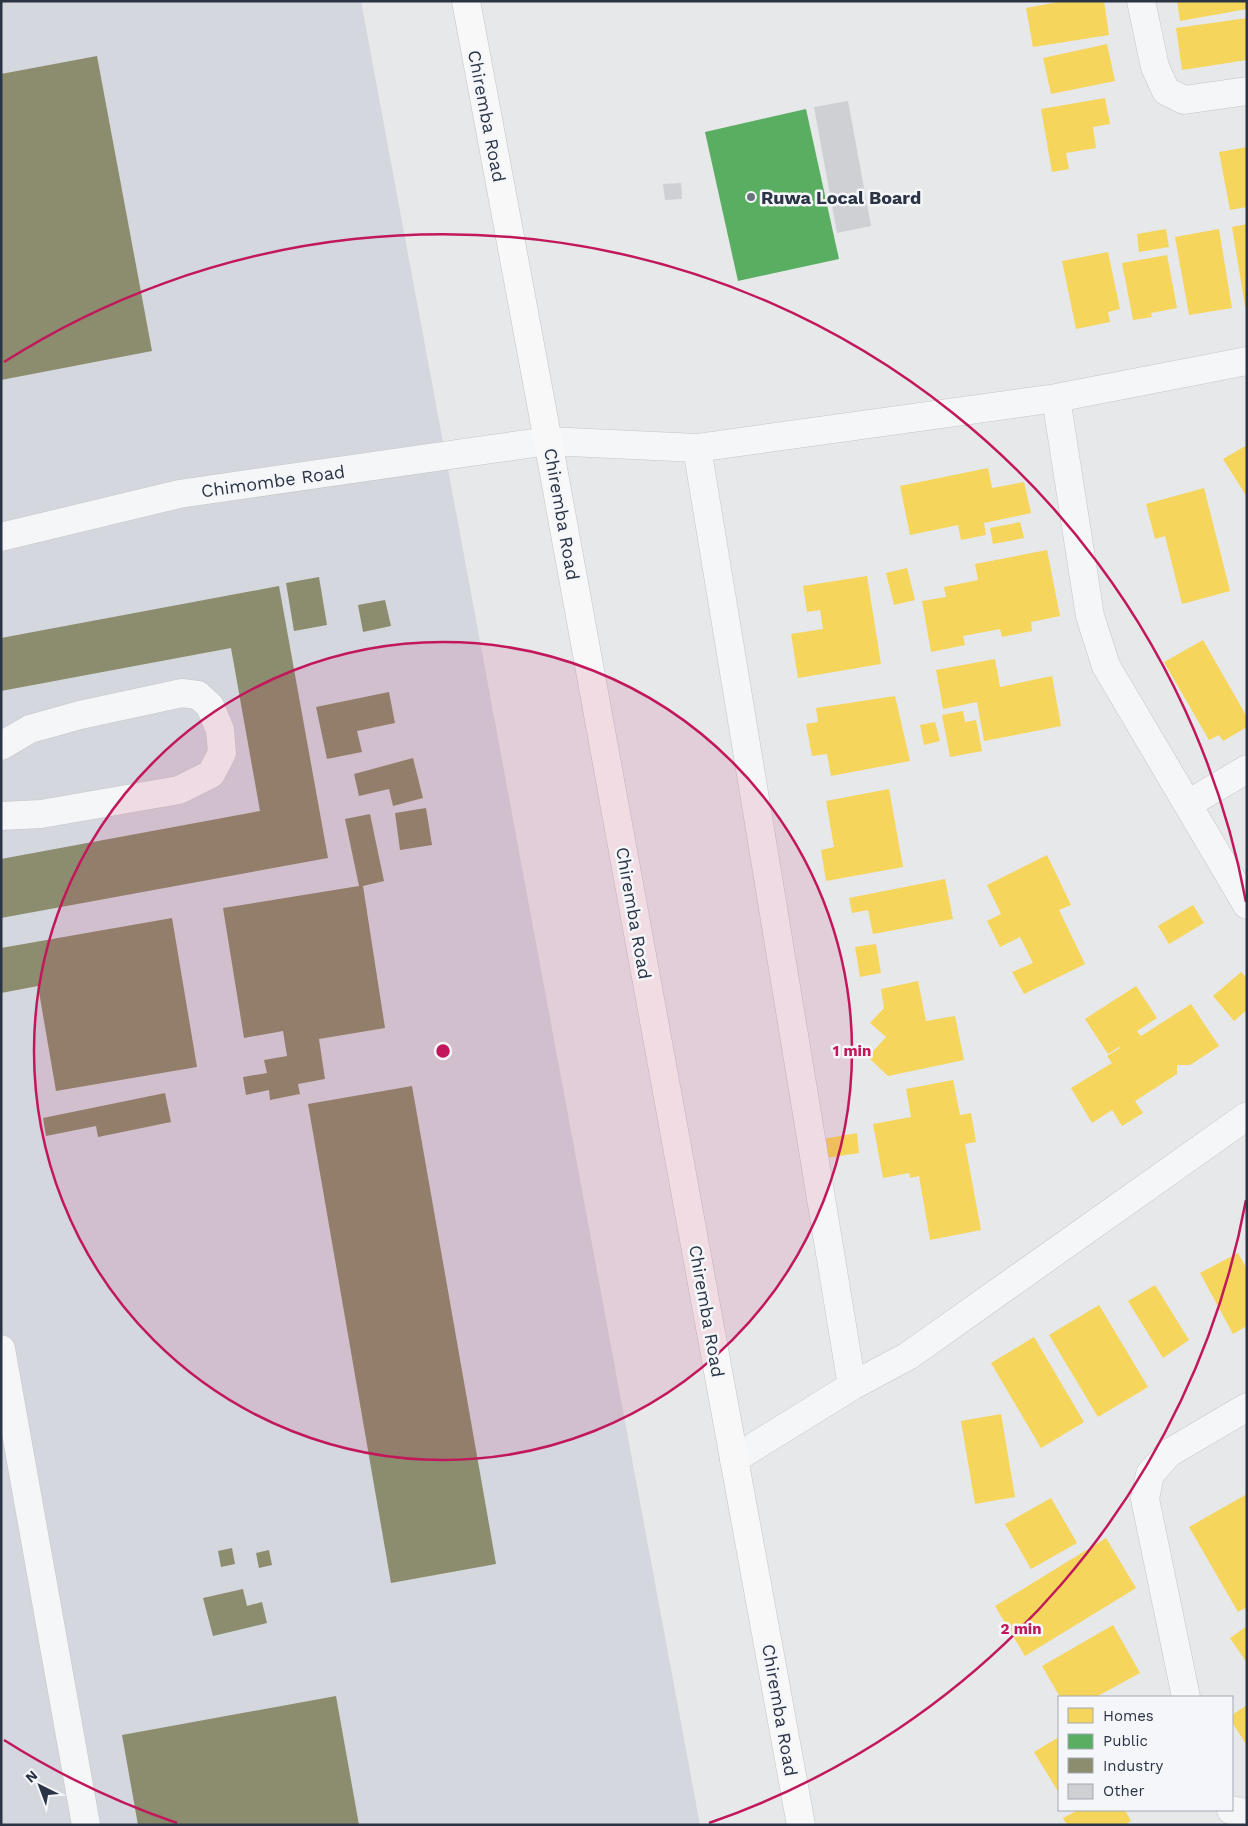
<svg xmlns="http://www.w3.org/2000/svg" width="1248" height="1826" font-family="'Work Sans',sans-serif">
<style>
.built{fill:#d4d7dd}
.homes{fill:#f6d55c}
.public{fill:#5aae61}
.industry{fill:#8c8c6e}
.building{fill:#ced0d3}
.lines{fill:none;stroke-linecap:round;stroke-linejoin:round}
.minor-casing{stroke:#c4c6c8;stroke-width:29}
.major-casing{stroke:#c2c5c8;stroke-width:29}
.minor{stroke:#f5f6f7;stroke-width:28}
.major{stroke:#f8f8f8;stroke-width:28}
.ring{fill:none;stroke:#c2185b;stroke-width:2.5}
.poi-dot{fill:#6c737f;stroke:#f4f6f9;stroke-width:2}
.labels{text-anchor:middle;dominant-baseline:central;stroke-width:5;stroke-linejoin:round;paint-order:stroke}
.street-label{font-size:18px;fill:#2b3445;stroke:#f4f6f9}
.poi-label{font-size:18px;font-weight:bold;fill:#2b3445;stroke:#f4f6f9;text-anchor:start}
.centre{fill:#c2185b;stroke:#f4f6f9;stroke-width:2.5}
.ring-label{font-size:15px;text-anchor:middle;font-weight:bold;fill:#c2185b;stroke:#f4f6f9;stroke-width:5;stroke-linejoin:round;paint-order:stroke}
</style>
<rect width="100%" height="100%" fill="#e6e8ea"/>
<!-- built -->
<path class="built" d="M 1,1 L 361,1 L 700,1825 L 1,1825 Z"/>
<!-- homes -->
<path class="homes" d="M 1064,1 L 1104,1 L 1109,35 L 1033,47 L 1026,8 Z
M 1177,1 L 1247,1 L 1247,9 L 1180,21 Z
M 1247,18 L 1247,60 L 1182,70 L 1176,28 Z
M 1107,44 L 1115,81 L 1051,94 L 1043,58 Z
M 1105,98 L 1110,124 L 1093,127 L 1096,148 L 1066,153 L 1069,169 L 1052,172 L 1041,109 Z
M 1247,147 L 1247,207 L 1230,210 L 1219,152 Z
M 1247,224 L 1247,306 L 1245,306 L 1232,227 Z
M 1166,229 L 1169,247 L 1139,252 L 1137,234 Z
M 1219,229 L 1232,308 L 1189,315 L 1175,237 Z
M 1108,252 L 1120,309 L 1108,312 L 1110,322 L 1076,329 L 1062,261 Z
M 1167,255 L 1177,308 L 1151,313 L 1152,317 L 1133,320 L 1122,263 Z
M 1247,445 L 1247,497 L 1223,459 Z
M 988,468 L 992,488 L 1024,482 L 1031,513 L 984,523 L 986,535 L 961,540 L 958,525 L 910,535 L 900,486 Z
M 1204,488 L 1230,591 L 1182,604 L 1165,536 L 1155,539 L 1146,504 Z
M 1020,522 L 1024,538 L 993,544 L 990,528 Z
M 1047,550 L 1060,616 L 1031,622 L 1032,631 L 1002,637 L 1000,629 L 963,636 L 965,645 L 931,652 L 922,601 L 946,597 L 944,587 L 978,580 L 975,564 Z
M 907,568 L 915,600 L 894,605 L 886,573 Z
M 867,576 L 881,664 L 798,678 L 791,634 L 823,629 L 820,610 L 807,612 L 803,586 Z
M 1203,640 L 1247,717 L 1247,727 L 1223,741 L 1219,735 L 1209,740 L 1164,662 Z
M 995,659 L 1000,687 L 1052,676 L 1061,726 L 984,741 L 977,702 L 943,709 L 936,670 Z
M 895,696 L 910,761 L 831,776 L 827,754 L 812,756 L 806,724 L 818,722 L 816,708 Z
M 963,711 L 965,722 L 976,720 L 982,751 L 950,757 L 942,715 Z
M 935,722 L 940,741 L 924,745 L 920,725 Z
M 889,789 L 903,867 L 826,881 L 821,850 L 834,847 L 826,801 Z
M 1047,855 L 1071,905 L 1059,910 L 1085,964 L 1024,994 L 1012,972 L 1033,963 L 1020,937 L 1000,947 L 987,921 L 1001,914 L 987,885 Z
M 945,879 L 953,919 L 873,934 L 868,910 L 852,913 L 849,898 Z
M 1193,905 L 1204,923 L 1169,944 L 1158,926 Z
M 876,944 L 881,973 L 860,977 L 855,947 Z
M 1241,972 L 1247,978 L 1247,1010 L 1234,1021 L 1213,996 Z
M 918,981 L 926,1021 L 955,1016 L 964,1060 L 888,1076 L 868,1057 L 886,1037 L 870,1023 L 884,1008 L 881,989 Z
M 1136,986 L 1157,1018 L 1137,1031 L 1141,1036 L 1191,1004 L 1219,1046 L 1190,1065 L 1177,1065 L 1177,1074 L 1135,1101 L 1143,1113 L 1122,1126 L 1112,1110 L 1092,1123 L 1071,1088 L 1112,1063 L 1107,1056 L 1120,1048 L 1119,1047 L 1108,1054 L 1085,1019 Z
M 953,1080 L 960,1115 L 971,1113 L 976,1142 L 965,1144 L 981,1230 L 930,1240 L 919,1176 L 910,1178 L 909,1173 L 883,1178 L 873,1124 L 911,1117 L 906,1089 Z
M 857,1133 L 859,1153 L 826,1158 L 823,1139 Z
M 1238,1253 L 1247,1269 L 1247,1326 L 1233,1334 L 1200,1273 Z
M 1155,1285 L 1189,1340 L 1163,1358 L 1128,1301 Z
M 1099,1305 L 1148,1387 L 1098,1417 L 1049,1335 Z
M 1034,1337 L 1084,1422 L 1041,1448 L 991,1363 Z
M 1001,1414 L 1015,1497 L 975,1504 L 961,1421 Z
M 1247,1494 L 1247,1607 L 1238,1612 L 1189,1527 Z
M 1051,1498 L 1077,1543 L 1031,1569 L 1005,1524 Z
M 1106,1538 L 1136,1588 L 1025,1656 L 995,1606 Z
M 1113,1625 L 1140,1673 L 1096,1697 L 1060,1697 L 1042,1666 Z
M 1247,1626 L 1247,1663 L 1230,1638 Z
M 1247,1705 L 1247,1746 L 1232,1722 L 1232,1715 Z
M 1059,1737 L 1059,1793 L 1034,1752 Z
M 1078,1810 L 1125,1810 L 1131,1821 L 1124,1825 L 1067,1825 L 1063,1818 Z"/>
<!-- public -->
<path class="public" d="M 806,109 L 839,259 L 738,281 L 705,132 Z"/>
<!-- industry -->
<path class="industry" d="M 97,56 L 152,351 L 1,380 L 1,74 Z
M 319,577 L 327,625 L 294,631 L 286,583 Z
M 279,586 L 328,858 L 1,918 L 1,859 L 260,811 L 231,648 L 1,691 L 1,638 Z
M 385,600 L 391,626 L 363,632 L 358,605 Z
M 389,692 L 395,723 L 357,731 L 362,752 L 327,759 L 316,707 Z
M 413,758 L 423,798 L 393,806 L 389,789 L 359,796 L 354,774 Z
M 426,808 L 432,845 L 400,850 L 395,813 Z
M 370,814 L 384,881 L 363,886 L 385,1028 L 319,1039 L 325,1079 L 298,1084 L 300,1094 L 270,1100 L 269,1090 L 246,1095 L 243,1077 L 267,1073 L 264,1060 L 287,1056 L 283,1031 L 244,1038 L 223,908 L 359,886 L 345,819 Z
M 172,918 L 197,1067 L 56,1091 L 38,986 L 1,993 L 1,948 Z
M 412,1086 L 496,1564 L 391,1583 L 308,1104 Z
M 165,1093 L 171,1122 L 98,1137 L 96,1126 L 46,1136 L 43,1118 Z
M 232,1548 L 235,1564 L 221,1567 L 218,1551 Z
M 269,1550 L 272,1565 L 259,1568 L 256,1553 Z
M 243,1589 L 247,1606 L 262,1602 L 267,1623 L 213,1636 L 203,1598 Z
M 336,1696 L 359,1825 L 138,1825 L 122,1735 Z"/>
<!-- building -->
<path class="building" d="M 848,101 L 871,226 L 837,233 L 814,107 Z
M 681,183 L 682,199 L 665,200 L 663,184 Z"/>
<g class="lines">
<!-- minor casing -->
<g class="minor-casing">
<path id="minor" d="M 1141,1 L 1155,67 L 1166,91 L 1184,100 L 1247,91
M 1056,398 L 1090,616 L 1106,666 L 1247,905
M 697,448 L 852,1386 L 734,1459
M 1,537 L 179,494 L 548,441 L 697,448 L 1056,398 L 1247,361
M 1,746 L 30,729 L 80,715 L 182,693 L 198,695 L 210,706 L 220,730 L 222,753 L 211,774 L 179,790 L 41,814 L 1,816
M 1188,804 L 1247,769
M 1,1349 L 86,1825
M 852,1386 L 908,1356 L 1247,1116
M 1186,1697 L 1145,1499 L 1150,1474 L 1169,1453 L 1247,1407
M 1231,1810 L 1247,1813"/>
</g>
<!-- major casing -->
<g class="major-casing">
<path id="major" d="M 466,1 L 548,441 L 801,1825"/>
</g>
<!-- minor -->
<use href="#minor" class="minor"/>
<!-- major -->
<use href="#major" class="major"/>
</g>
<!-- distance rings -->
<circle cx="443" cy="1051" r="409" fill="#c2185b" fill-opacity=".12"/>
<g class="ring">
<circle cx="443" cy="1051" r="409"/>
<path d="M1246 1200A817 817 0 0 1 709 1823M177 1823A817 817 0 0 1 4 1740M4 362A817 817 0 0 1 1246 902"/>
</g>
<!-- markers -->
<circle class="poi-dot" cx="751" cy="197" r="5"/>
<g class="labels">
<!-- street labels -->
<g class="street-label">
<text transform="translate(487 116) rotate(79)">Chiremba Road</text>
<text transform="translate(273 481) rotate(-8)">Chimombe Road</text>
<text transform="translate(562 514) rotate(80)">Chiremba Road</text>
<text transform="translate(634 913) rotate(80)">Chiremba Road</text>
<text transform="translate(707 1311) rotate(80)">Chiremba Road</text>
<text transform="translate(780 1710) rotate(80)">Chiremba Road</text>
</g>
<!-- poi labels -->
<g class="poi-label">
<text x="761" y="197">Ruwa Local Board</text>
</g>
</g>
<circle cx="443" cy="1051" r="8" class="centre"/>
<g class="ring-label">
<text x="852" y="1056">1 min</text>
<text x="1021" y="1634">2 min</text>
</g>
<!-- border -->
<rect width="1248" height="1826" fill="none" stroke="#2b3445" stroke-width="5"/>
<!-- legend -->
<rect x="1058" y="1696" width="175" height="115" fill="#f4f6f9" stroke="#a4a8b1"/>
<rect x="1068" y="1708" width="25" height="15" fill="#f6d55c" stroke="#a4a8b1"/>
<text x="1103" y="1721" font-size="15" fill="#2b3445">Homes</text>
<rect x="1068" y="1734" width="25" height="15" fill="#5aae61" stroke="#a4a8b1"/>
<text x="1103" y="1746" font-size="15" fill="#2b3445">Public</text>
<rect x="1068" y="1758" width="25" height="15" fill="#8c8c6e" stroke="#a4a8b1"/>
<text x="1103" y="1771" font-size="15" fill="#2b3445">Industry</text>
<rect x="1068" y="1784" width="25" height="15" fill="#ced0d3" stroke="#a4a8b1"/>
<text x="1103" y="1796" font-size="15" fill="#2b3445">Other</text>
<!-- north arrow -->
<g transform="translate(40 1786) rotate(318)" stroke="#f4f6f9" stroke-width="4" paint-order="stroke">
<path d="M0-4L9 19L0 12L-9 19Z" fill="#2b3445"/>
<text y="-8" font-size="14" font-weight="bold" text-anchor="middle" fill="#2b3445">N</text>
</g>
</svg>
